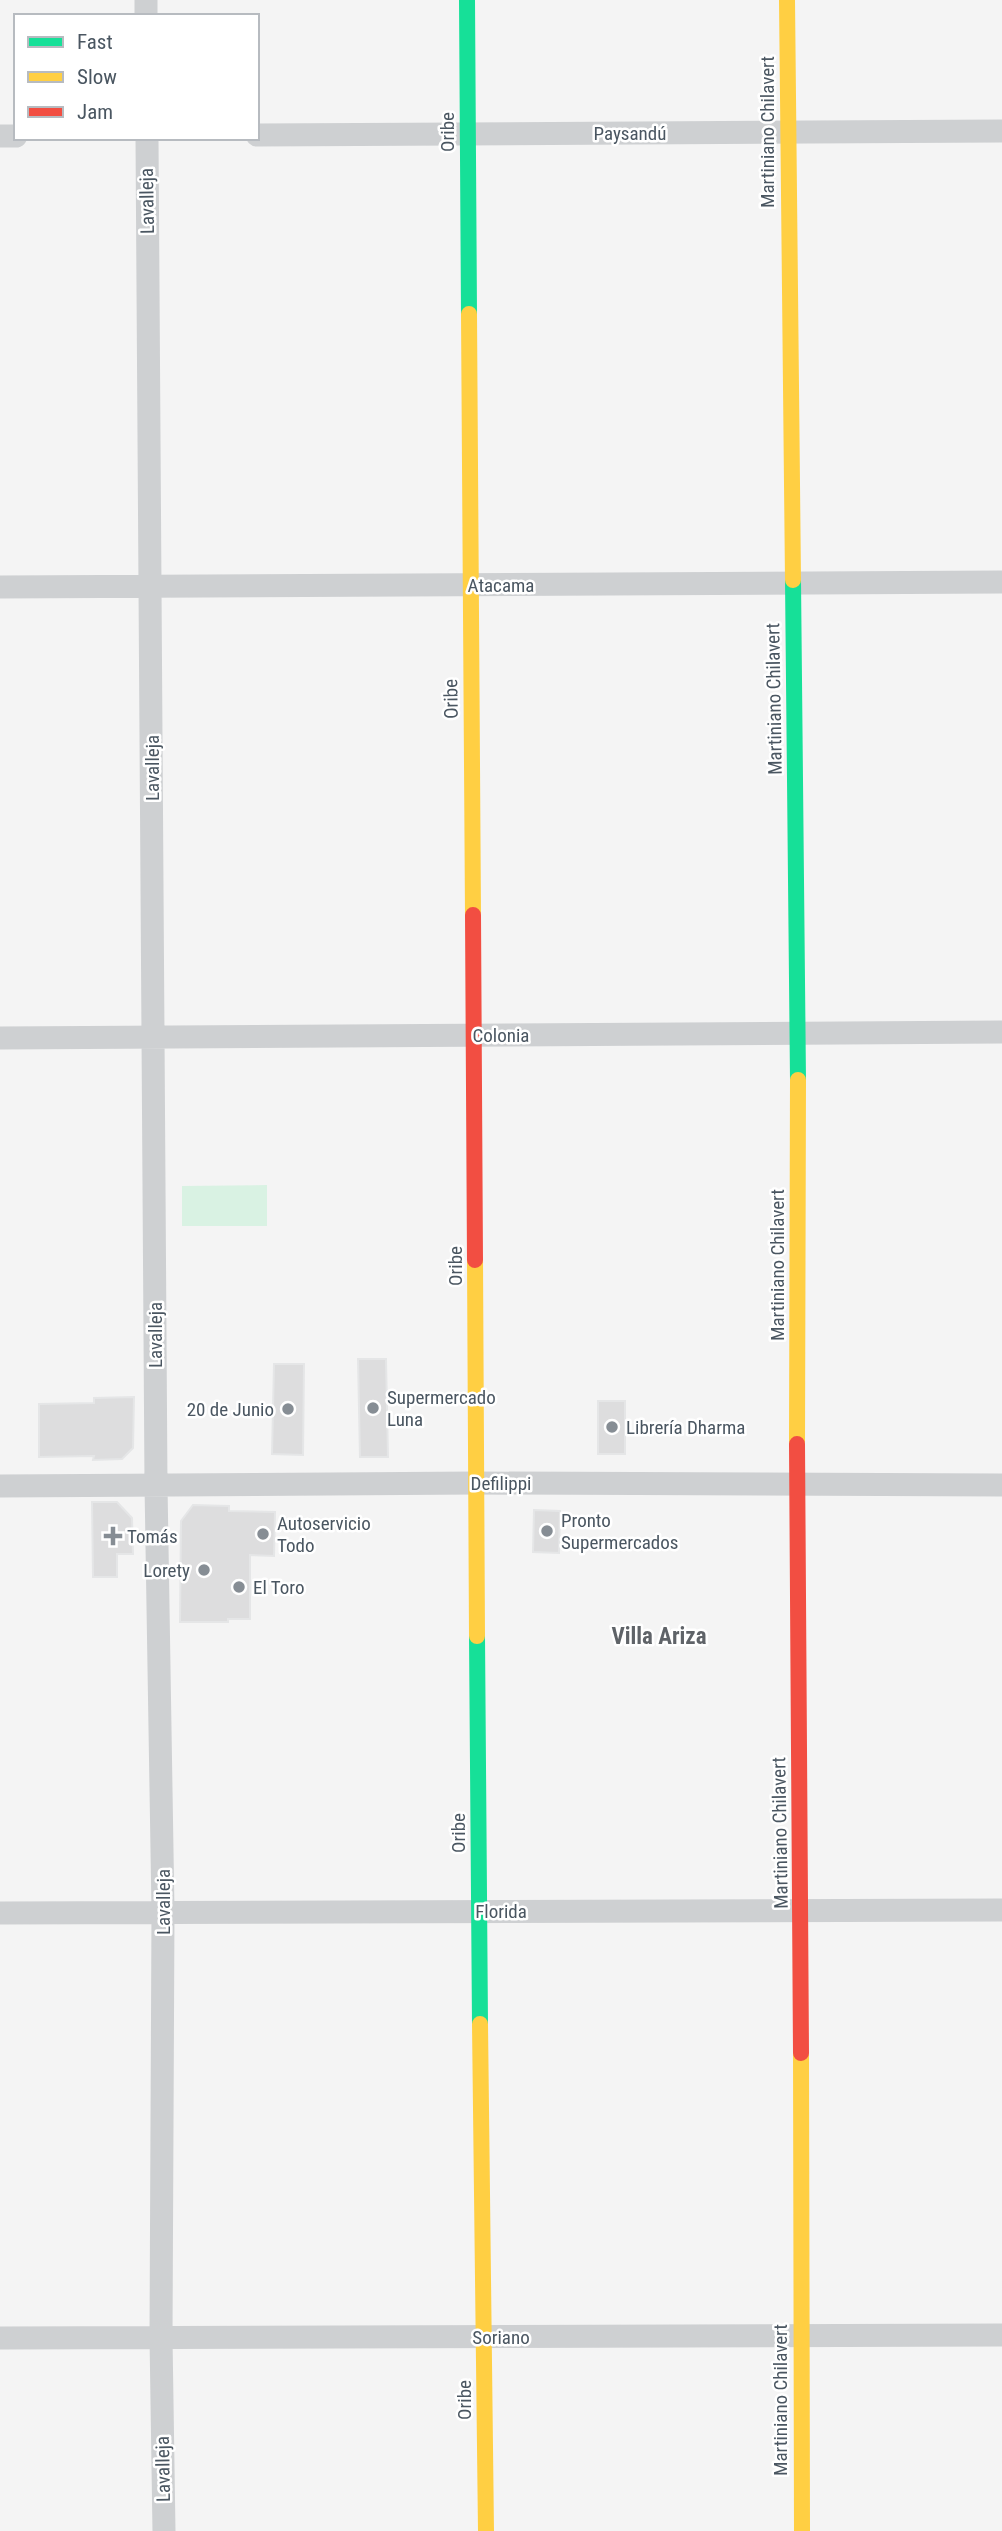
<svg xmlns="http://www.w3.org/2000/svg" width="1002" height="2531" font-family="'Roboto Condensed',sans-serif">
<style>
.green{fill:#d9f2e3}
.building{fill:#ddddde;stroke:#e5e6e7;stroke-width:2}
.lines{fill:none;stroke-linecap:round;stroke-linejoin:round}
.street{stroke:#ced0d2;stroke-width:23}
.fast{stroke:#16e098;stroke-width:16}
.slow{stroke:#ffcf43;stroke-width:16}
.jam{stroke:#f24e42;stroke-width:16}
.poi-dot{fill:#868d94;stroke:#fff;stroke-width:2.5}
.labels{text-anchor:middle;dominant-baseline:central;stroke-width:5;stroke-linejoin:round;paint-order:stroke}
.street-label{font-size:19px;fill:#4a5661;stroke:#fff}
.poi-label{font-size:19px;fill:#4a5661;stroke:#fff;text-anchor:start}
.quarter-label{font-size:23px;font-weight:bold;fill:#5f6368;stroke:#fff}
</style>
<rect width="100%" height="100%" fill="#f4f4f4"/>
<!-- green -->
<path class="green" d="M 267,1185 L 267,1226 L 182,1226 L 182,1186 Z"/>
<!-- building -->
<path class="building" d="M 358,1359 L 386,1359 L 388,1457 L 360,1457 Z
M 274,1364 L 304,1364 L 303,1455 L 272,1454 Z
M 134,1397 L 133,1448 L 122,1459 L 93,1460 L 94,1456 L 39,1457 L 39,1404 L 94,1403 L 94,1398 Z
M 598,1401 L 625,1401 L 625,1454 L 598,1454 Z
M 92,1502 L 117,1502 L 132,1518 L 133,1554 L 117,1554 L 117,1577 L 93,1577 Z
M 193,1505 L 229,1506 L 229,1511 L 275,1512 L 274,1556 L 250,1555 L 250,1619 L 228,1619 L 228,1622 L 180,1622 L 181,1521 Z
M 534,1510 L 560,1511 L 559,1553 L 533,1552 Z"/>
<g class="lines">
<!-- street -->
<path class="street" d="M 146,0 L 146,16
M 257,135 L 1002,131
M 0,136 L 16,136
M 147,138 L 156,1485 L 163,1911 L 161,2337 L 164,2531
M 0,587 L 1002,582
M 0,1038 L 1002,1032
M 0,1486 L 477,1483 L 1002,1485
M 0,1913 L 1002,1910
M 0,2338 L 1002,2335"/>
<!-- fast -->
<path class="fast" d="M 467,0 L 469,314
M 793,580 L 798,1080
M 477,1636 L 480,2024"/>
<!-- slow -->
<path class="slow" d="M 787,0 L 793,580
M 469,314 L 473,915
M 475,1260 L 477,1636
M 797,1444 L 798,1080
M 480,2024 L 486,2531
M 801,2053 L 802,2531"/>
<!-- jam -->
<path class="jam" d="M 473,915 L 475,1260
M 797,1444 L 801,2053"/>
</g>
<!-- markers -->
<g class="poi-dot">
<circle cx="373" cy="1408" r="7"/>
<circle cx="288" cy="1409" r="7"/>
<circle cx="612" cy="1427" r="7"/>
<circle cx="547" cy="1531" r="7"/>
<circle cx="263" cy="1534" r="7"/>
<path d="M109.5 1525.5h7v7h7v7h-7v7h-7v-7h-7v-7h7z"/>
<circle cx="204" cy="1570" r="7"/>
<circle cx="239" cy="1587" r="7"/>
</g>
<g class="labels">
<!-- street labels -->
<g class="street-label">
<text transform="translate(447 132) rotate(-90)">Oribe</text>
<text transform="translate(767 132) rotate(-90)">Martiniano Chilavert</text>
<text x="630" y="133">Paysandú</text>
<text transform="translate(147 201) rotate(-91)">Lavalleja</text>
<text x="501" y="585">Atacama</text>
<text transform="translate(451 699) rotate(-91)">Oribe</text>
<text transform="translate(774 699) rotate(-91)">Martiniano Chilavert</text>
<text transform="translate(152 768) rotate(-90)">Lavalleja</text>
<text x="501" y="1035">Colonia</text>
<text transform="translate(777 1265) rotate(-90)">Martiniano Chilavert</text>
<text transform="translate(455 1266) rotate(-90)">Oribe</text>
<text transform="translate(155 1335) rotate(-90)">Lavalleja</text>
<text x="501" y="1483">Defilippi</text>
<text transform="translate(458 1833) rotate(-90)">Oribe</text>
<text transform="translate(780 1833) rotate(-91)">Martiniano Chilavert</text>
<text transform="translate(163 1902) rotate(-90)">Lavalleja</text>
<text x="501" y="1911">Florida</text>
<text x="501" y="2337">Soriano</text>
<text transform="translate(464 2400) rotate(-90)">Oribe</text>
<text transform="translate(780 2400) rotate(-90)">Martiniano Chilavert</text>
<text transform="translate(163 2469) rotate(-91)">Lavalleja</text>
</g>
<!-- poi labels -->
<g class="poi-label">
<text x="387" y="1397">Supermercado<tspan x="387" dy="22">Luna</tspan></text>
<text x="274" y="1409" text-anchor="end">20 de Junio</text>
<text x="626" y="1427">Librería Dharma</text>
<text x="561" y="1520">Pronto<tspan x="561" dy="22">Supermercados</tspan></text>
<text x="277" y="1523">Autoservicio<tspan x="277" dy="22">Todo</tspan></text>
<text x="127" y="1536">Tomás</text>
<text x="190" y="1570" text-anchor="end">Lorety</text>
<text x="253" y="1587">El Toro</text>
</g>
<!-- quarter labels -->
<g class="quarter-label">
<text x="659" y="1636">Villa Ariza</text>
</g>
</g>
<!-- legend -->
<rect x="14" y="14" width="245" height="126" fill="#ffffff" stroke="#b7bbc0" stroke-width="2"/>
<rect x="28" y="37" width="35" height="10" fill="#16e098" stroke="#b7bbc0" stroke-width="2"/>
<text x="77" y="49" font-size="21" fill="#4a5661">Fast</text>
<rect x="28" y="72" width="35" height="10" fill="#ffcf43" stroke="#b7bbc0" stroke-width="2"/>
<text x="77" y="84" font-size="21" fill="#4a5661">Slow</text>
<rect x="28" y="107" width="35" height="10" fill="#f24e42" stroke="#b7bbc0" stroke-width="2"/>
<text x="77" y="119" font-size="21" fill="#4a5661">Jam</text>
</svg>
